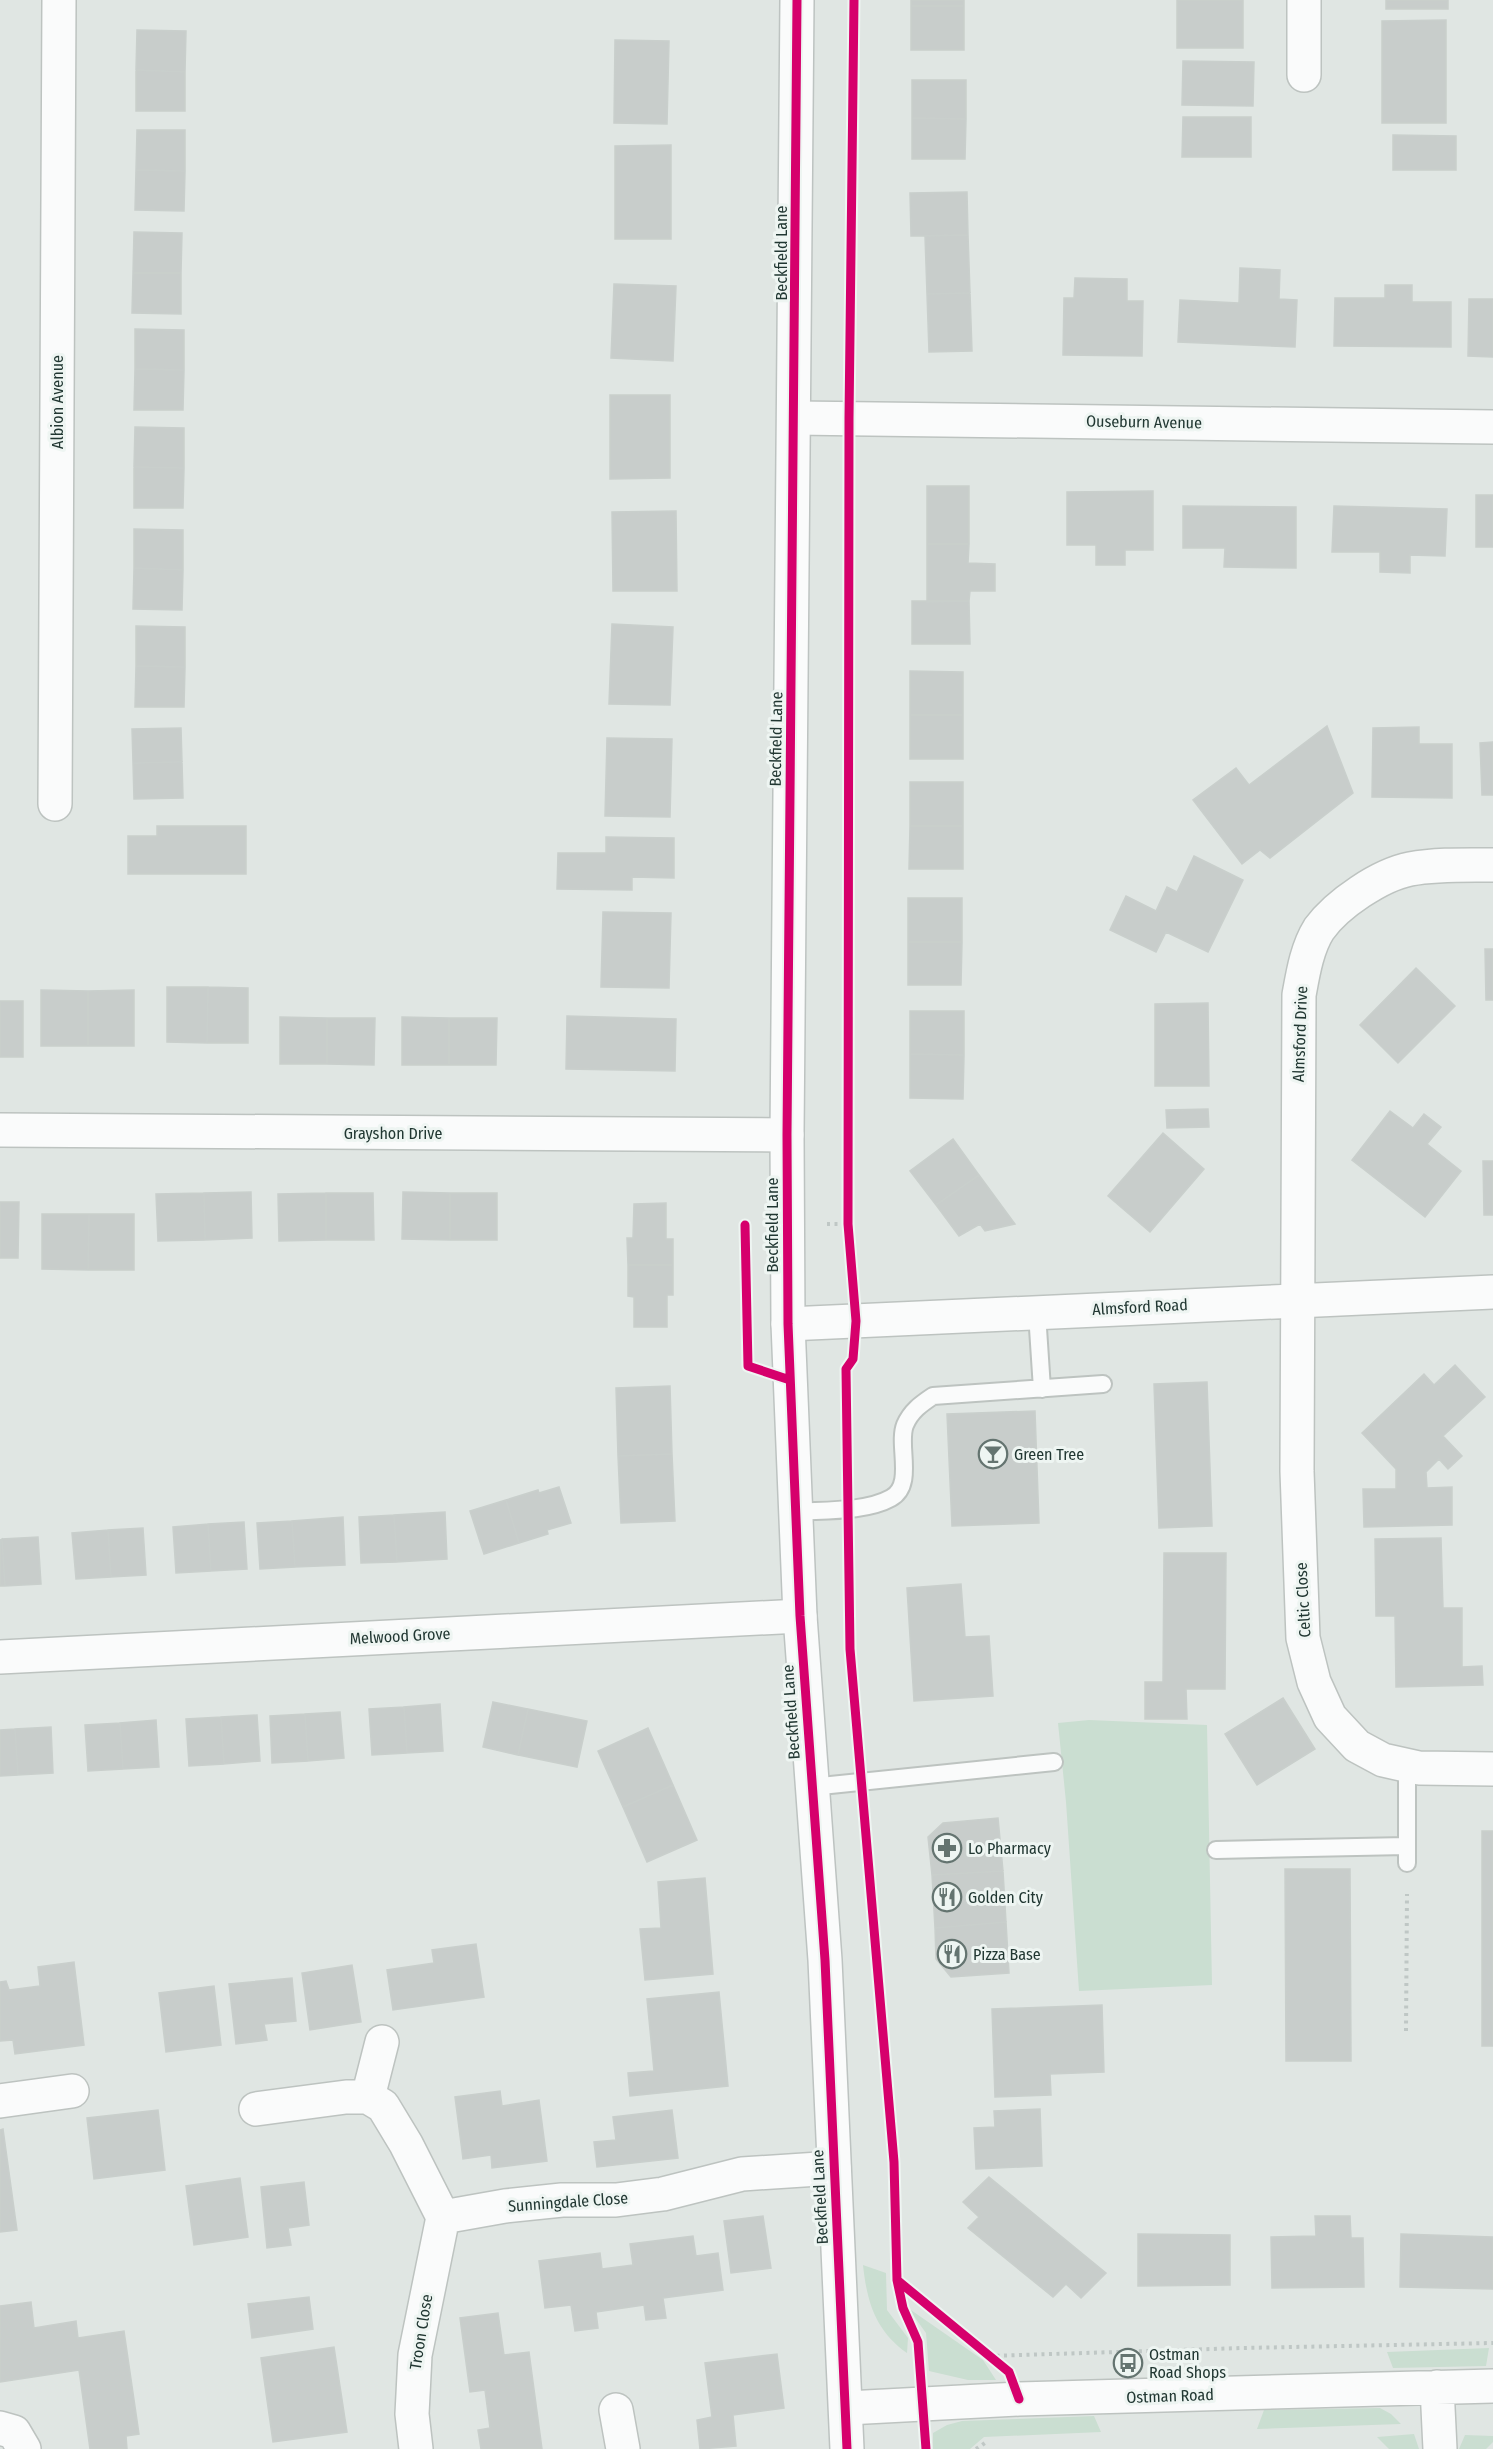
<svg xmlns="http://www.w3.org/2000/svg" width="1493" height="2449" font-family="'Fira Sans Condensed',sans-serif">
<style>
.green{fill:#caded1}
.building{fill:#c8cdcb;stroke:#c9cfcc;stroke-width:1.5}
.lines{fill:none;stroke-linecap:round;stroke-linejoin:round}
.lane-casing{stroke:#bdc3c0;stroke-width:20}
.street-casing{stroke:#bdc3c0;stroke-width:36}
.secondary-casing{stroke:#bdc3c1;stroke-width:36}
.path{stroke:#bfc7c5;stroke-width:4;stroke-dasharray:3 4.5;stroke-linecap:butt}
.lane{stroke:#fafbfb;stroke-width:16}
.street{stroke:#fafbfb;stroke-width:33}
.secondary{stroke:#fafbfb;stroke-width:33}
.cycleway-casing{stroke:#eef5f2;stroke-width:13}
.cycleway{stroke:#d6006c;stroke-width:9}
.labels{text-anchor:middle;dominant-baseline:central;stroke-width:6;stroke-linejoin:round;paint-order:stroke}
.street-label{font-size:16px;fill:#213732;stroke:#eef5f2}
.poi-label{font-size:16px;fill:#213732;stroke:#eef5f2;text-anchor:start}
</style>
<rect width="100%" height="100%" fill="#e0e6e3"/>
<!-- green -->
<path class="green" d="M 1089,1720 L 1207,1725 L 1212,1985 L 1079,1991 L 1066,1802 L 1058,1723 Z
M 863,2265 L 886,2273 L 887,2310 L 908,2338 L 907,2353 C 876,2331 867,2303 863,2265 Z
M 908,2308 L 983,2360 L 996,2380 L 968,2380 L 929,2371 L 926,2333 Z
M 1489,2348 L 1486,2366 L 1393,2368 L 1387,2352 Z
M 1380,2408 L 1391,2414 L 1401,2424 L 1257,2429 L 1264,2410 Z
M 1094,2416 L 1101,2432 L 984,2437 L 970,2449 L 933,2449 L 933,2433 L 947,2425 L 962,2421 Z
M 1414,2434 L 1419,2449 L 1389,2449 L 1377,2437 Z
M 1465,2435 L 1493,2436 L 1493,2442 L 1486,2449 L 1459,2449 Z"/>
<!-- building -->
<path class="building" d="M 911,0 L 964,0 L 964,6 L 911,6 Z
M 1177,0 L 1243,0 L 1243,48 L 1177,48 Z
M 1386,0 L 1448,0 L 1448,9 L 1386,9 Z
M 911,6 L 964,6 L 964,50 L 911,50 Z
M 1446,20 L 1446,123 L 1382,123 L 1382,21 Z
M 137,30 L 186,31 L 185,72 L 136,70 Z
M 615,40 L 669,41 L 667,124 L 614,123 Z
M 1183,61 L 1254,62 L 1253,106 L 1182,105 Z
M 136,70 L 185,72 L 185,111 L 136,111 Z
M 912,80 L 966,80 L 966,119 L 912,118 Z
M 1183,117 L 1251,117 L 1251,157 L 1182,157 Z
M 912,118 L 966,119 L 965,159 L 912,159 Z
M 137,130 L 185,130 L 185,171 L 136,170 Z
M 1393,135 L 1456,136 L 1456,170 L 1393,170 Z
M 671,145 L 671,239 L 615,239 L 615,146 Z
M 136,170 L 185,171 L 184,211 L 135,210 Z
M 967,192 L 968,235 L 911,236 L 910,193 Z
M 134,232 L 182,233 L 181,273 L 133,273 Z
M 968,235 L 970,293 L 927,294 L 925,236 Z
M 1240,268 L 1280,270 L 1279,299 L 1297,300 L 1295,347 L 1178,342 L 1180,300 L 1239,303 Z
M 133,273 L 181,273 L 181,314 L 132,313 Z
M 1075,278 L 1127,279 L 1127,301 L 1143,301 L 1142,356 L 1063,355 L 1064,298 L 1074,298 Z
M 614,284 L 676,286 L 673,361 L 611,358 Z
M 1385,285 L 1412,285 L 1412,302 L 1451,302 L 1451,347 L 1334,346 L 1335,298 L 1385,298 Z
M 970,293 L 972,351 L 929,352 L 927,294 Z
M 1469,299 L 1493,299 L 1493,357 L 1468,356 Z
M 135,329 L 184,330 L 184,370 L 135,369 Z
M 135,369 L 184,370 L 183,410 L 134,410 Z
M 610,395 L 670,395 L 670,478 L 610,479 Z
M 135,427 L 184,428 L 184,468 L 134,467 Z
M 134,467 L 184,468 L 183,508 L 134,508 Z
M 927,486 L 969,486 L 969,544 L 927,544 Z
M 1153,491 L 1153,550 L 1125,550 L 1125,565 L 1096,565 L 1096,545 L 1067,545 L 1067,492 Z
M 1476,495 L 1493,495 L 1493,547 L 1476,547 Z
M 1183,506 L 1296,507 L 1296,568 L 1224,567 L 1225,548 L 1183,548 Z
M 1334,506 L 1447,509 L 1445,556 L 1410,555 L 1410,573 L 1380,572 L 1380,552 L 1332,552 Z
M 676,511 L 677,591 L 613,591 L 612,512 Z
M 134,529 L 183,530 L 183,570 L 134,568 Z
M 927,544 L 969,544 L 968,563 L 995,564 L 995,591 L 970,591 L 969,601 L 927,602 Z
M 134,568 L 183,570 L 182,610 L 133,609 Z
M 912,601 L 969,601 L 970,644 L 912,644 Z
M 612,624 L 673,627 L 670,705 L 609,704 Z
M 136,626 L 185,627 L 185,667 L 136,666 Z
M 136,666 L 185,667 L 184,707 L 135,707 Z
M 910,671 L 963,672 L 963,715 L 910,715 Z
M 910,715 L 963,715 L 963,759 L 910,759 Z
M 1327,726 L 1353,793 L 1270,858 L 1260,850 L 1242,864 L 1193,800 L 1236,768 L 1249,785 Z
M 1419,727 L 1419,744 L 1452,744 L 1452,798 L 1372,797 L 1373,728 Z
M 181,728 L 182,762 L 133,763 L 132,729 Z
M 607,738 L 672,739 L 670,817 L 605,816 Z
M 1493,742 L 1493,795 L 1482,795 L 1480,743 Z
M 182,762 L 183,798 L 134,799 L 133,763 Z
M 910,782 L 963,782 L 963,826 L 910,826 Z
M 157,826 L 246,826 L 246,874 L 128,874 L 128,836 L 157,836 Z
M 910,826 L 963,826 L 963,869 L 909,869 Z
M 606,837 L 674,838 L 674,878 L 632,877 L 632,890 L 557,889 L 558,853 L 606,853 Z
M 1194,856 L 1243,880 L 1208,952 L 1166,932 L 1156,952 L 1110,930 L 1126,896 L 1156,911 L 1167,887 L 1177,892 Z
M 908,898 L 962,898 L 962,942 L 908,942 Z
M 603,912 L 671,913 L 669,988 L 601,987 Z
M 908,942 L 962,942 L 961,985 L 908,985 Z
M 1485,949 L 1493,949 L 1493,1000 L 1486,1000 Z
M 1416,968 L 1455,1006 L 1398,1063 L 1360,1025 Z
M 167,987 L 208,987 L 207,1043 L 167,1042 Z
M 208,987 L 248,988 L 248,1043 L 207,1043 Z
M 41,990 L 88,991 L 88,1046 L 41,1046 Z
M 134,990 L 134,1046 L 88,1046 L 88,991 Z
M 0,1001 L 23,1001 L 23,1057 L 0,1057 Z
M 1208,1003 L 1209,1086 L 1155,1086 L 1155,1004 Z
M 910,1011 L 964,1011 L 964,1055 L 910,1054 Z
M 567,1016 L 676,1019 L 675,1071 L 566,1069 Z
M 280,1017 L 327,1018 L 327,1064 L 280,1064 Z
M 402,1017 L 449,1018 L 449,1065 L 402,1065 Z
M 327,1018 L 375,1018 L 374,1065 L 327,1064 Z
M 449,1018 L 497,1018 L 496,1065 L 449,1065 Z
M 910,1054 L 964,1055 L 963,1099 L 910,1098 Z
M 1208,1109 L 1209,1127 L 1167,1128 L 1166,1110 Z
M 1390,1111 L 1413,1128 L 1424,1114 L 1441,1127 L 1427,1144 L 1461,1171 L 1425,1217 L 1352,1160 Z
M 1163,1133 L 1204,1169 L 1150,1232 L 1108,1196 Z
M 953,1139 L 979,1175 L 936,1205 L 910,1171 Z
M 1483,1161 L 1493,1161 L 1493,1215 L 1484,1215 Z
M 979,1175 L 1015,1224 L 985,1231 L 980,1224 L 959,1236 L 936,1205 Z
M 251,1192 L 252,1238 L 205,1240 L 204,1193 Z
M 403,1192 L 450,1193 L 450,1240 L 402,1239 Z
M 204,1193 L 205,1240 L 158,1241 L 156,1194 Z
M 326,1193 L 373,1193 L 374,1240 L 326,1240 Z
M 326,1193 L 326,1240 L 279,1241 L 278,1194 Z
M 450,1193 L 497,1193 L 497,1240 L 450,1240 Z
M 0,1202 L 19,1202 L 18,1258 L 0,1258 Z
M 666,1203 L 666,1239 L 673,1239 L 673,1265 L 628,1265 L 627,1238 L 633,1238 L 634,1204 Z
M 42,1214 L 89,1214 L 88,1270 L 42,1269 Z
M 89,1214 L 134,1214 L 134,1270 L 88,1270 Z
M 628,1265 L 673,1265 L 673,1295 L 667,1295 L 667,1327 L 634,1327 L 634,1297 L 628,1296 Z
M 1455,1365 L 1485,1397 L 1443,1436 L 1462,1456 L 1448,1469 L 1439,1459 L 1426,1472 L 1427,1488 L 1452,1487 L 1452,1525 L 1364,1527 L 1363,1489 L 1396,1489 L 1396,1469 L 1362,1433 L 1424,1374 L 1434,1385 Z
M 1207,1382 L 1212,1526 L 1159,1528 L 1154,1384 Z
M 670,1386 L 672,1454 L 618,1456 L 616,1388 Z
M 1035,1411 L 1039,1523 L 952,1526 L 947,1414 Z
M 672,1454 L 675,1521 L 621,1523 L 618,1456 Z
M 559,1487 L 571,1523 L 547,1530 L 548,1534 L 519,1543 L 506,1500 L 538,1490 L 539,1493 Z
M 506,1500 L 519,1543 L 484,1554 L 470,1511 Z
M 445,1512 L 447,1559 L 397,1562 L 394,1515 Z
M 394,1515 L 397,1562 L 361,1563 L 359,1517 Z
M 343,1517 L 345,1565 L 295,1567 L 292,1521 Z
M 292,1521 L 295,1567 L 260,1569 L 257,1523 Z
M 244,1522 L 247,1569 L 211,1571 L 208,1524 Z
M 208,1524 L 211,1571 L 176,1573 L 173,1527 Z
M 143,1528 L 146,1575 L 111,1577 L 108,1530 Z
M 108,1530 L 111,1577 L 76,1579 L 72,1533 Z
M 38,1537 L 41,1584 L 5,1586 L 2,1539 Z
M 1441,1538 L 1443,1608 L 1462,1608 L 1462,1667 L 1482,1666 L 1483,1685 L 1396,1687 L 1395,1616 L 1376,1616 L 1375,1539 Z
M 2,1539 L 5,1586 L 0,1586 L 0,1540 Z
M 1164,1553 L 1226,1553 L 1225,1689 L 1186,1689 L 1187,1719 L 1145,1719 L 1145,1682 L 1163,1682 Z
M 961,1584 L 965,1637 L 989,1636 L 993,1696 L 914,1701 L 907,1588 Z
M 1283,1698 L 1315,1749 L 1257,1785 L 1225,1734 Z
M 493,1702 L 528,1709 L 518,1755 L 483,1747 Z
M 440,1704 L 443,1751 L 407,1753 L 404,1707 Z
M 404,1707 L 407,1753 L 372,1755 L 369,1709 Z
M 528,1709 L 587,1721 L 577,1767 L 518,1755 Z
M 340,1712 L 344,1758 L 308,1761 L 305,1714 Z
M 305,1714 L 308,1761 L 272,1763 L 270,1716 Z
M 257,1715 L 260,1761 L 224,1764 L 221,1717 Z
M 221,1717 L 224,1764 L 189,1766 L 186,1719 Z
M 156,1720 L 159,1767 L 123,1769 L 120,1723 Z
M 120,1723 L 123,1769 L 88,1771 L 85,1725 Z
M 51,1727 L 53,1773 L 18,1775 L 15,1729 Z
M 648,1728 L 673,1785 L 623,1807 L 598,1751 Z
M 15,1729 L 18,1775 L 0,1776 L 0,1730 Z
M 673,1785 L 697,1840 L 647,1862 L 623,1807 Z
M 998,1818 L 1003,1871 L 932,1875 L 928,1837 L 943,1823 Z
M 1482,1831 L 1493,1831 L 1493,2046 L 1482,2046 Z
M 1285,1869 L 1350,1869 L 1351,2061 L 1286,2061 Z
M 1003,1871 L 1006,1922 L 935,1928 L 932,1875 Z
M 705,1878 L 713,1974 L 645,1980 L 640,1929 L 661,1928 L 658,1882 Z
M 1006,1922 L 1009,1973 L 951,1977 L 936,1959 L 935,1928 Z
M 476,1944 L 484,1997 L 393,2010 L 387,1970 L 434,1963 L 432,1950 Z
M 74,1962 L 84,2045 L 15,2054 L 13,2040 L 0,2041 L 0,1982 L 6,1981 L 9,1990 L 40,1986 L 38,1967 Z
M 352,1965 L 361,2022 L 310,2030 L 302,1973 Z
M 292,1978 L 296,2021 L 264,2024 L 267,2040 L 236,2044 L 229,1984 Z
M 214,1986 L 221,2045 L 166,2052 L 159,1993 Z
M 719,1992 L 728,2086 L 630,2096 L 628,2073 L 654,2071 L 647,1999 Z
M 1102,2005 L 1104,2072 L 1050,2074 L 1051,2095 L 995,2097 L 992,2009 Z
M 500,2091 L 502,2106 L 539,2100 L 547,2161 L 492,2168 L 491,2155 L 463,2159 L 455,2097 Z
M 1040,2109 L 1042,2166 L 976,2169 L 974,2128 L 995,2127 L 994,2111 Z
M 158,2110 L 165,2170 L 94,2179 L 87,2118 Z
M 672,2110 L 678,2158 L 597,2167 L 594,2142 L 616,2140 L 613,2117 Z
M 3,2129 L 17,2230 L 0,2232 L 0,2130 Z
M 989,2177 L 1106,2273 L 1081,2298 L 1066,2284 L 1053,2297 L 968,2228 L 979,2217 L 963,2202 Z
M 240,2178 L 248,2237 L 194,2245 L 186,2186 Z
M 304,2182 L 309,2225 L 288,2228 L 291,2245 L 267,2248 L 261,2187 Z
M 763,2216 L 771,2268 L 731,2273 L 724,2221 Z
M 1315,2216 L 1350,2216 L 1351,2238 L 1363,2238 L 1364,2287 L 1272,2288 L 1271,2237 L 1316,2236 Z
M 1138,2234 L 1230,2235 L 1230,2285 L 1138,2286 Z
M 1401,2234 L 1493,2237 L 1493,2289 L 1400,2287 Z
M 693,2236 L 696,2256 L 718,2253 L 723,2290 L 663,2298 L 666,2318 L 646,2320 L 644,2305 L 596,2312 L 598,2328 L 575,2331 L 571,2305 L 545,2308 L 539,2261 L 600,2253 L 602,2269 L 633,2265 L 630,2244 Z
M 309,2297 L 313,2329 L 252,2338 L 248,2304 Z
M 31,2302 L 34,2328 L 76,2321 L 78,2338 L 124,2331 L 139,2434 L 126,2436 L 127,2449 L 90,2449 L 79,2370 L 0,2382 L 0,2306 Z
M 498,2313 L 504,2355 L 529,2352 L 542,2449 L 481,2449 L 478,2430 L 490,2428 L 485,2390 L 470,2392 L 460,2318 Z
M 334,2347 L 347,2432 L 273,2442 L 261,2358 Z
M 777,2354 L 784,2408 L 733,2415 L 736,2446 L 700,2449 L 697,2420 L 712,2417 L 705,2363 Z"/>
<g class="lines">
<!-- lane casing -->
<g class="lane-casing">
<path id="lane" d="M 1037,1313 L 1042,1389
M 796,1512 C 823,1510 866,1512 891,1498 C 915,1485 897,1445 905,1425 C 911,1411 921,1404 933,1396 L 1103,1384
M 1407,1765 L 1407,1863
M 811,1787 L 1054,1762
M 1216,1850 L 1406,1846"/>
</g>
<!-- street casing -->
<g class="street-casing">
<path id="street" d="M 1304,75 L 1304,0
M 795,418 L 1493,427
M 55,804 L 59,0
M 1493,865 C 1466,865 1437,864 1410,869 C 1380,875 1337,904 1319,929 C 1307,948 1303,973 1299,995 L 1297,1471 L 1303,1638 L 1314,1682 L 1330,1717 L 1357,1746 L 1383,1760 L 1419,1768 L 1493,1769
M 0,1130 L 787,1135
M 788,1324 L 1493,1292
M 0,1657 L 800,1616
M 368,2097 L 382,2042
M 0,2101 L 72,2091
M 256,2109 L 346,2097 L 368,2097 L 383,2106 L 406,2144 L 443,2217
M 443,2217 L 505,2206 L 562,2200 L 616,2200 L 663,2194 L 742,2174 L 834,2168
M 1437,2387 L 1440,2449
M 847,2408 L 1019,2399 L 1493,2386
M 616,2410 L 623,2449
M 0,2428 L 14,2432 L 24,2449
M 416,2449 L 412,2414 L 415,2355 L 443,2217"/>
</g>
<!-- secondary casing -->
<g class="secondary-casing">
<path id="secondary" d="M 797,0 L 787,1135 L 788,1324 L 800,1616 L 825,1960 L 847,2449"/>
</g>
<!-- path -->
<path class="path" d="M 827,1224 L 848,1224
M 1406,2031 L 1407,1894
M 989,2356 L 1243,2348 L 1493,2343
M 976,2449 L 985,2443"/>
<!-- lane -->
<use href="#lane" class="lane"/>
<!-- street -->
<use href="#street" class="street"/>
<!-- secondary -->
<use href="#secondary" class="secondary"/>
<!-- cycleway casing -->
<g class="cycleway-casing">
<path id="cycleway" d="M 797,0 L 787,1135 L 788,1324 L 800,1616 L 825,1960 L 847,2449
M 854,0 L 849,418 L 848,1224 L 856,1321 L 853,1359 L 846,1369 L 850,1649 L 894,2162 L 897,2280 L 1009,2372 L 1019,2399
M 745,1225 L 748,1366 L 790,1380
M 897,2280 L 903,2308 L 918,2342 L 926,2449"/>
</g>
<!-- cycleway -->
<use href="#cycleway" class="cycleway"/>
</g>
<!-- icons -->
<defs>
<g id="bar-ring" transform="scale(1.5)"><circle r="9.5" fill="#eef5f2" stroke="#647470" stroke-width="1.5"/><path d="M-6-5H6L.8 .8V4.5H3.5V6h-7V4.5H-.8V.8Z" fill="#647470"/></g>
<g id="pharmacy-ring" transform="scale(1.5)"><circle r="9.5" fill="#eef5f2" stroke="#647470" stroke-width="1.5"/><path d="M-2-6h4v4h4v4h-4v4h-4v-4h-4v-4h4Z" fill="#647470"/></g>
<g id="restaurant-ring" transform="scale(1.5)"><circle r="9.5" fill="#eef5f2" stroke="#647470" stroke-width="1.5"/><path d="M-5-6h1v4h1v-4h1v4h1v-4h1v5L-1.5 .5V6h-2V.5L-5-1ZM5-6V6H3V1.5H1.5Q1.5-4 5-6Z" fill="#647470"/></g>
<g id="bus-ring" transform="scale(1.5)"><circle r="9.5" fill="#eef5f2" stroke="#647470" stroke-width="1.5"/><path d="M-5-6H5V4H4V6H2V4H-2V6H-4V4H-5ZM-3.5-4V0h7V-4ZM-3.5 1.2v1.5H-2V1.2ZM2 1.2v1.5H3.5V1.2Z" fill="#647470"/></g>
</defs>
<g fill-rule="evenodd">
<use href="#bar-ring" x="993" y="1454"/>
<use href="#pharmacy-ring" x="947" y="1848"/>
<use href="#restaurant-ring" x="947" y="1897"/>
<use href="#restaurant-ring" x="952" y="1954"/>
<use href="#bus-ring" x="1128" y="2363"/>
</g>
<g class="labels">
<!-- street labels -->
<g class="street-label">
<text transform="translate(781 253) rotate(-90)">Beckfield Lane</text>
<text transform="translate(57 402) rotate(-90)">Albion Avenue</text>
<text transform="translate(1144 422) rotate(1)">Ouseburn Avenue</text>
<text transform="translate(776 739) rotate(-89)">Beckfield Lane</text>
<text transform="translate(1300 1034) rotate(-88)">Almsford Drive</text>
<text x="393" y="1133">Grayshon Drive</text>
<text transform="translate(772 1225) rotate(-90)">Beckfield Lane</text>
<text transform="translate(1140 1307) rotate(-3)">Almsford Road</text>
<text transform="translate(1303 1600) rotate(-93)">Celtic Close</text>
<text transform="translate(400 1636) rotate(-3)">Melwood Grove</text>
<text transform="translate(791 1712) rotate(-94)">Beckfield Lane</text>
<text transform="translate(820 2197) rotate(-93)">Beckfield Lane</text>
<text transform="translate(568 2202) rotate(-4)">Sunningdale Close</text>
<text transform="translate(421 2332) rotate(-81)">Troon Close</text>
<text transform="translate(1170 2396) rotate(-2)">Ostman Road</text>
</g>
<!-- poi labels -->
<g class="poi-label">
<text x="1014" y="1454">Green Tree</text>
<text x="968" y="1848">Lo Pharmacy</text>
<text x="968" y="1897">Golden City</text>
<text x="973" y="1954">Pizza Base</text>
<text x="1149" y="2354">Ostman<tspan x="1149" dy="18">Road Shops</tspan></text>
</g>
</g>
</svg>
